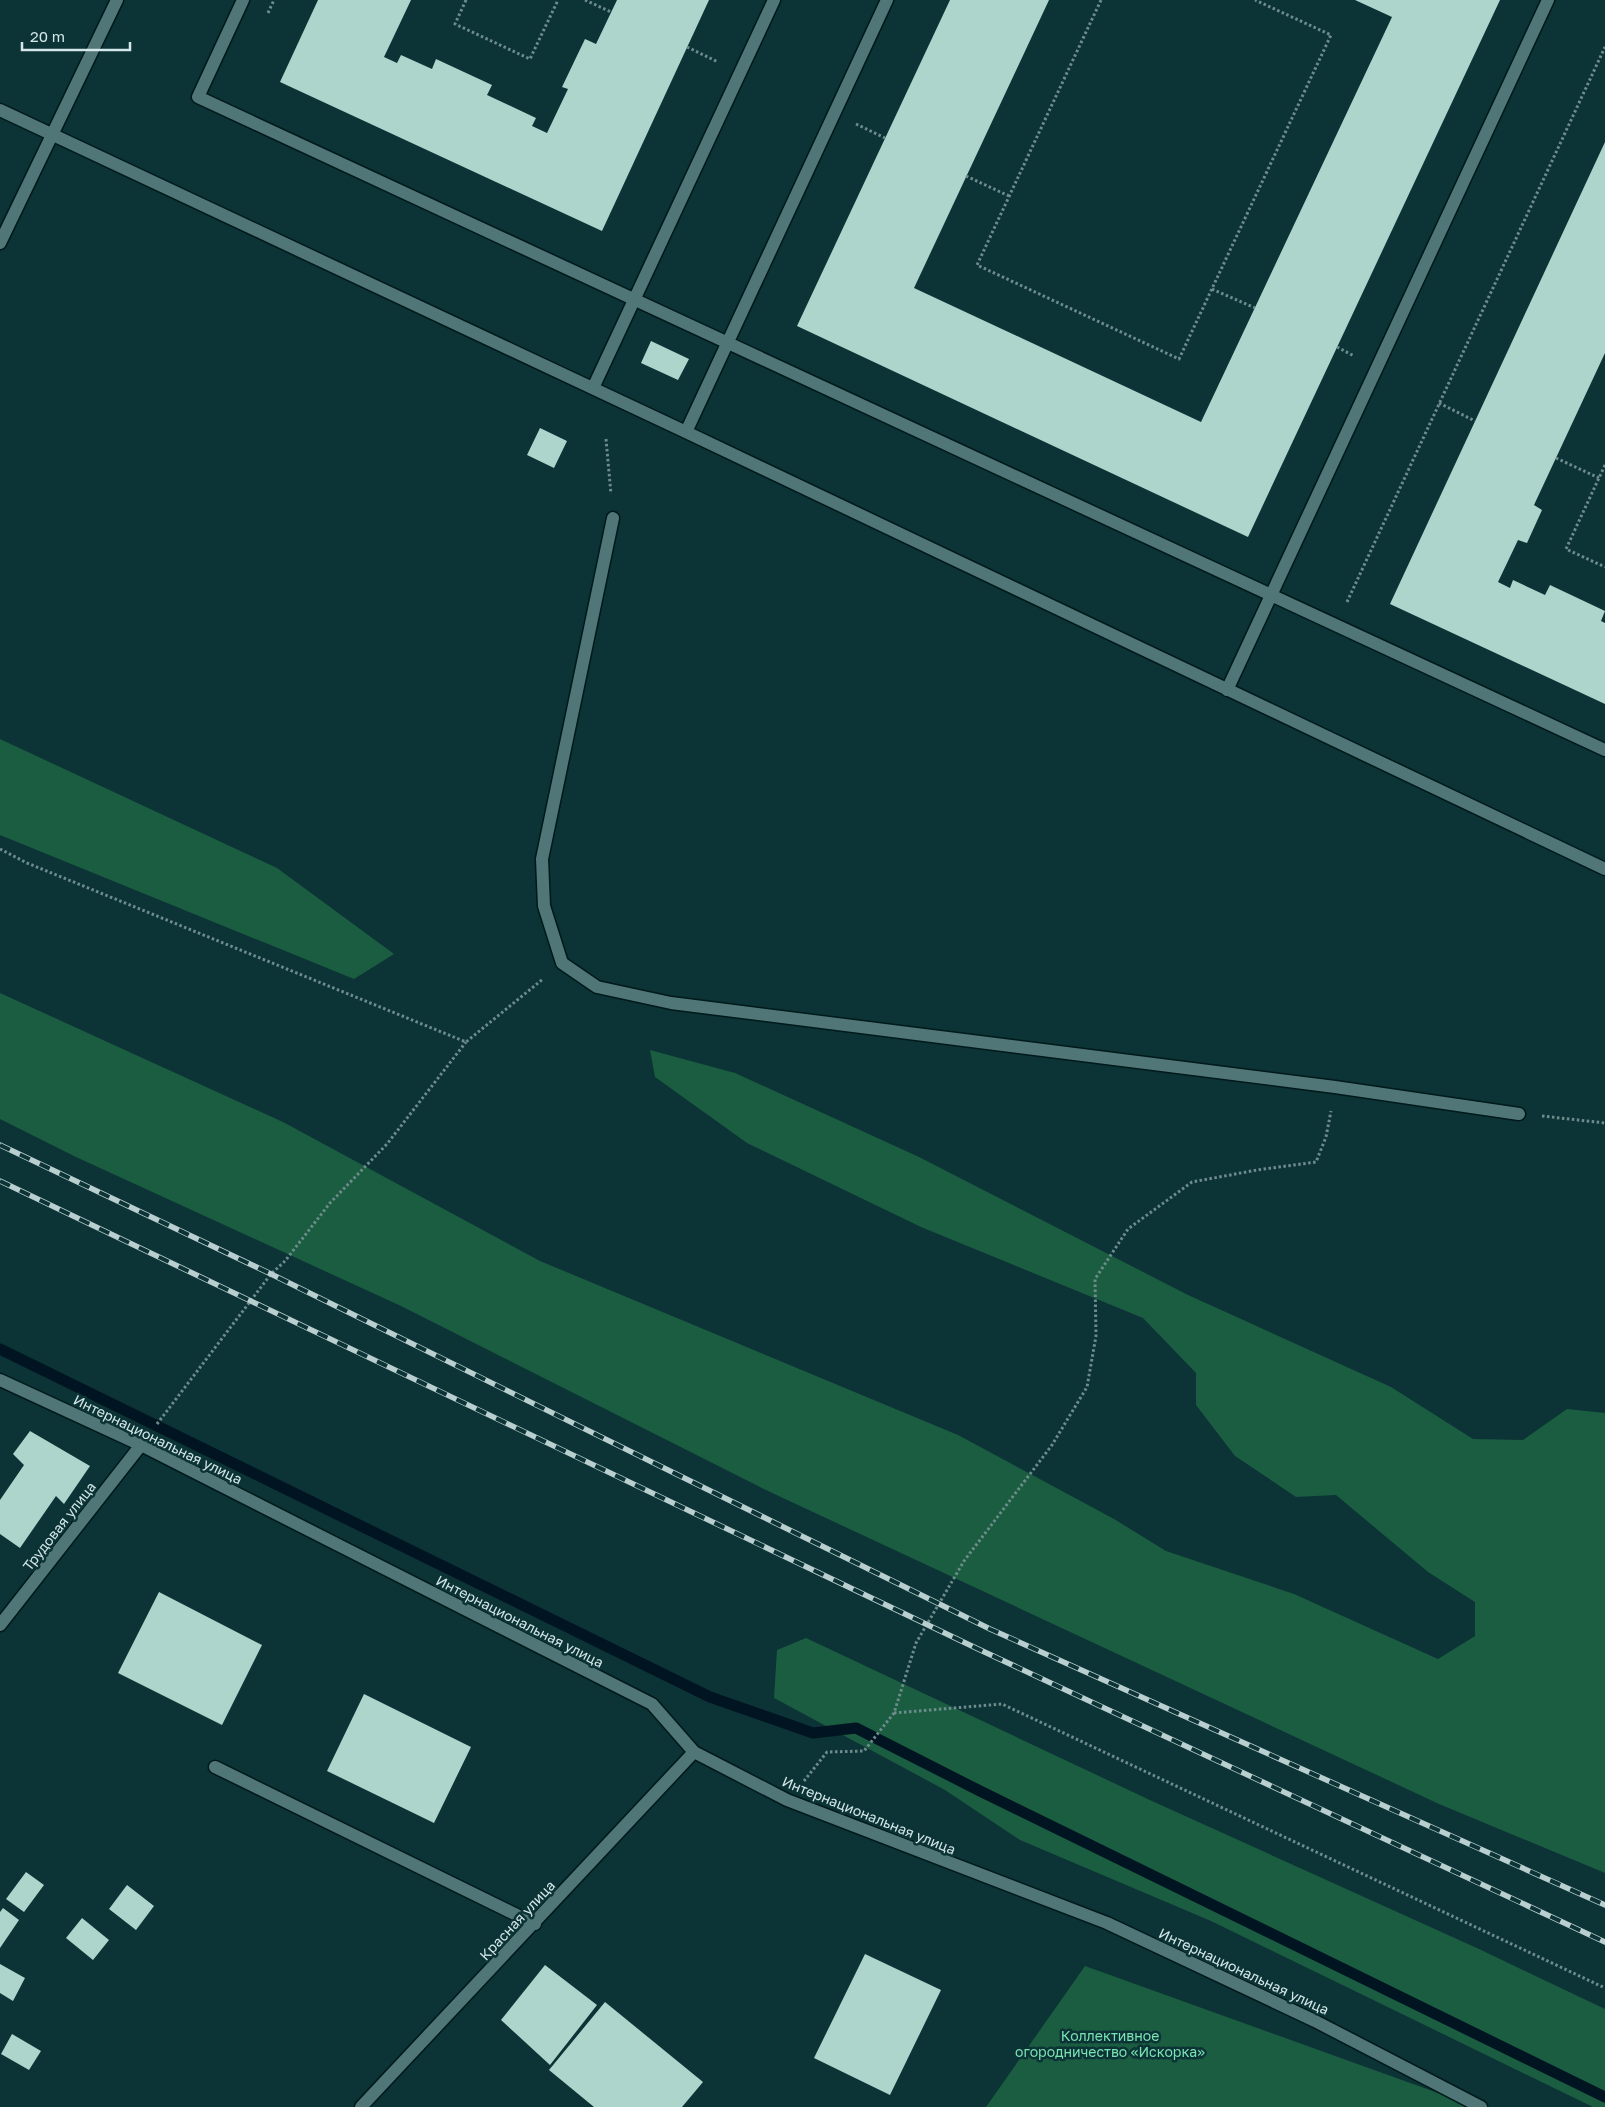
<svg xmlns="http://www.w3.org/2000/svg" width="1605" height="2107" font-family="'Golos Text',sans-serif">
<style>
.green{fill:#1b5d41}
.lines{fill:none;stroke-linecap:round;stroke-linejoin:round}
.stream{stroke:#011421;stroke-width:11}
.building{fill:#aed5cc}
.minor-casing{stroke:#001a1b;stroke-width:15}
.path{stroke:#6e8c8d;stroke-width:3;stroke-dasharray:2.5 2.5;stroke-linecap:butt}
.minor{stroke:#507677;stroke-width:12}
.rail-casing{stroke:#b8cecf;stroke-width:5.5}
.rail{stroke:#0c3335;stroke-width:4;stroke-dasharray:11;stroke-linecap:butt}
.labels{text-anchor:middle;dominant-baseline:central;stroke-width:5;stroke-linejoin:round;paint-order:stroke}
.street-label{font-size:14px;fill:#d4e8e9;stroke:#0c3335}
.park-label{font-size:14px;fill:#7ae4b2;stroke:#0c3335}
</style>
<rect width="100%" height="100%" fill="#0c3335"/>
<!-- green -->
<path class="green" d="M 0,739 L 277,868 L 394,954 L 354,979 L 0,835 Z
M 0,993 L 283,1122 L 540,1261 L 958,1435 L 1114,1519 L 1166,1551 L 1294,1594 L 1438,1659 L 1475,1636 L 1475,1602 L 1428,1572 L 1336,1495 L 1296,1497 L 1235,1456 L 1196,1405 L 1196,1373 L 1143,1318 L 921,1227 L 747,1143 L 655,1077 L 650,1050 L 735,1073 L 919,1157 L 1188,1295 L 1391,1387 L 1473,1439 L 1523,1440 L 1567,1409 L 1605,1413 L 1605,1873 L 1439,1804 L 768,1491 L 401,1306 L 76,1157 L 0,1119 Z
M 806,1638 L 1152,1801 L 1479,1949 L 1605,2009 L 1605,2107 L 1593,2107 L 1211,1921 L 1020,1840 L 945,1790 L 774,1698 L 777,1650 Z
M 1085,1966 L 1477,2107 L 986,2107 Z"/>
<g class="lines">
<!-- stream -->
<path class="stream" d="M 0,1349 L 710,1697 L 813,1733 L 856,1728 L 980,1791 L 1605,2097"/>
</g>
<!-- building -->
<path class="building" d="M 318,0 L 411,0 L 384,57 L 397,63 L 401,55 L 432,69 L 436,59 L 492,85 L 487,95 L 536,118 L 532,126 L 547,133 L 568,89 L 562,87 L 585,39 L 596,44 L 617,0 L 709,0 L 602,231 L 280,82 Z
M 950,0 L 1049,0 L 914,288 L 1201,422 L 1392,17 L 1355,0 L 1500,0 L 1248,537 L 797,326 Z
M 1605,142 L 1605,353 L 1534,505 L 1542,510 L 1527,543 L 1518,540 L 1498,582 L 1510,588 L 1513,580 L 1545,595 L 1550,585 L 1605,611 L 1601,621 L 1605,623 L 1605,704 L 1390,604 Z
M 651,341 L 689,359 L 678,380 L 641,363 Z
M 540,428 L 567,441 L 554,468 L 527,455 Z
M 30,1431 L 90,1466 L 64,1504 L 56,1496 L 20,1548 L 0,1534 L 0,1500 L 24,1465 L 13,1454 Z
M 159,1592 L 262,1645 L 222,1725 L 118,1673 Z
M 364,1694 L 471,1747 L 434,1823 L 327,1771 Z
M 26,1872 L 44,1885 L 24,1912 L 6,1899 Z
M 127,1885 L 154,1906 L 136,1930 L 109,1909 Z
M 3,1908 L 19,1920 L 0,1948 L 0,1912 Z
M 82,1918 L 109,1940 L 93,1960 L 66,1938 Z
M 865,1954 L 941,1990 L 890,2095 L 814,2058 Z
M 0,1964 L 25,1978 L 13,2001 L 0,1993 Z
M 545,1965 L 597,2005 L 550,2065 L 501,2020 Z
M 605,2002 L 703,2082 L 682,2107 L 594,2107 L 549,2070 Z
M 12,2034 L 41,2051 L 29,2070 L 1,2054 Z"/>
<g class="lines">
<!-- minor casing -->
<g class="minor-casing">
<path id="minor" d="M 243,0 L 198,97 L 1605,750
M 0,110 L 686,432 L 1605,869
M 0,243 L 117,0
M 593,388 L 774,0
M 686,432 L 887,0
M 613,518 L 542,859 L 544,906 L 562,963 L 597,987 L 671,1003 L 1335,1087 L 1519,1114
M 1227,690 L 1548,0
M 0,1380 L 141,1445 L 652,1704 L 694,1752 L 787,1800 L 1107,1923 L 1315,2021 L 1481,2107
M 0,1625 L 141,1445
M 215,1767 L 535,1924
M 361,2107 L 694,1752"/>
</g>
<!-- path -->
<path class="path" d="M 466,0 L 455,24 L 530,59 L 558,0
M 585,0 L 611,12
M 1101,0 L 977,265 L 1179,359 L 1331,35 L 1255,0
M 268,13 L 274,0
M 687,47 L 718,62
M 856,124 L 885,138
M 966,176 L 1009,196
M 1212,289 L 1255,308
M 1337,347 L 1354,356
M 1439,403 L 1475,421
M 606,439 L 611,494
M 1556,458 L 1599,478
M 1605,465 L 1566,549 L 1605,567
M 1347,602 L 1605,47
M 0,849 L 27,863 L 466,1042 L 543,979
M 1542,1116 L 1605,1123
M 157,1424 L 271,1274 L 285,1261 L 330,1203 L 387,1144 L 466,1042
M 894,1713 L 1002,1704 L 1605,1988
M 804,1781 L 827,1752 L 864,1751 L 894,1713 L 916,1643 L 964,1561 L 1052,1445 L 1087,1387 L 1096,1336 L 1095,1279 L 1128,1229 L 1192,1182 L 1257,1170 L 1316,1162 L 1326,1137 L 1331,1111"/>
<!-- minor -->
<use href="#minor" class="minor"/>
<!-- rail casing -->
<g class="rail-casing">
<path id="rail" d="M 0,1145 L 271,1274 L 990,1629 L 1605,1905
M 0,1181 L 976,1648 L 1605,1942"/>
</g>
<!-- rail -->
<use href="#rail" class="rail"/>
</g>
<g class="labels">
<!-- street labels -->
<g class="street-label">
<text transform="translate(158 1439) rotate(26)">Интернациональная улица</text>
<text transform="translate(59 1526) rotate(-52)">Трудовая улица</text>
<text transform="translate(520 1621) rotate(27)">Интернациональная улица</text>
<text transform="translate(869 1815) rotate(22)">Интернациональная улица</text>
<text transform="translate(517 1920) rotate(-47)">Красная улица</text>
<text transform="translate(1244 1971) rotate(25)">Интернациональная улица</text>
</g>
<!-- park labels -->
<g class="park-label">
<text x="1110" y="2035">Коллективное<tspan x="1110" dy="16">огородничество «Искорка»</tspan></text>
</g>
</g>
<!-- scale -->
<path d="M22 42v8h108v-8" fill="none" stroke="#d4e8e9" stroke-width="2.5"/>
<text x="30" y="42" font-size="15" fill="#d4e8e9" stroke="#0c3335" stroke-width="4" paint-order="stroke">20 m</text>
</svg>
